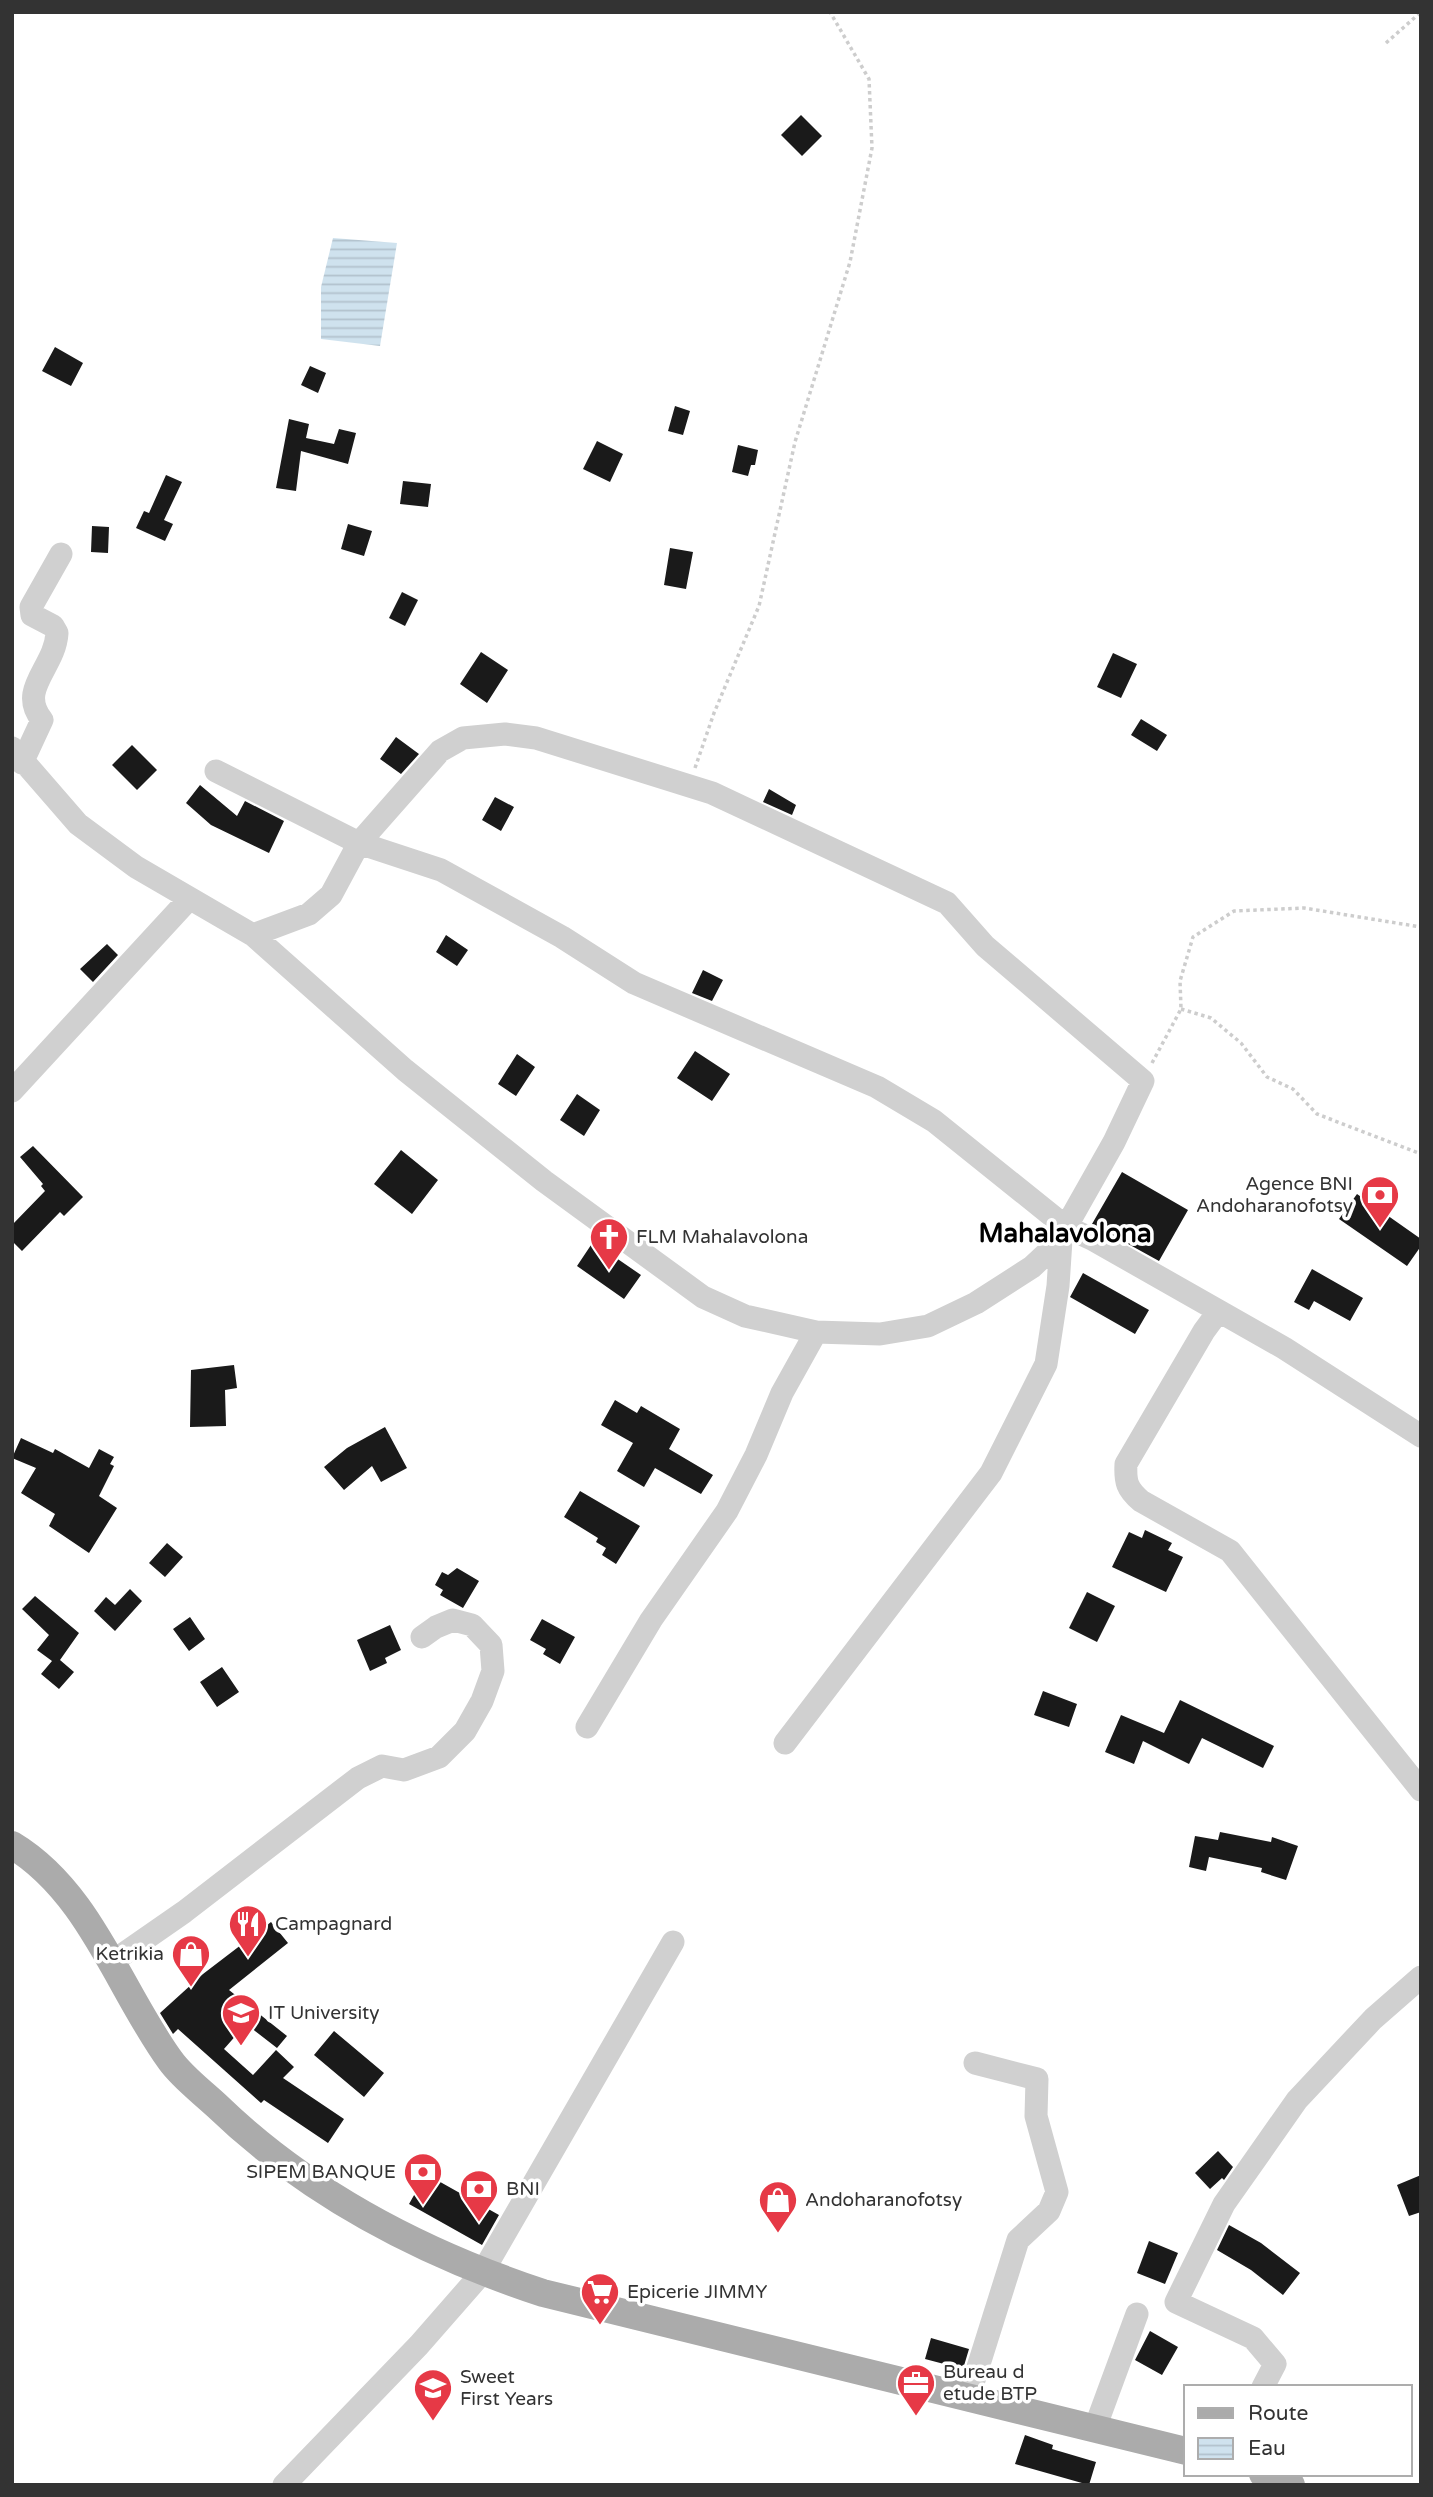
<svg xmlns="http://www.w3.org/2000/svg" width="1433" height="2497" font-family="'Varela Round',sans-serif">
<style>
.water{fill:url(#water-rules)}
.building{fill:#1a1a1a}
.lines{fill:none;stroke-linecap:round;stroke-linejoin:round}
.path{stroke:#cdcdcd;stroke-width:3.5;stroke-dasharray:3.5 3.5;stroke-linecap:butt}
.minor{stroke:#d0d0d0;stroke-width:23}
.major{stroke:#ababab;stroke-width:28}
.labels{text-anchor:middle;dominant-baseline:central;stroke-width:7;stroke-linejoin:round;paint-order:stroke}
.poi-label{font-size:19px;fill:#333;stroke:#fff;text-anchor:start}
.district-label{font-size:26px;font-weight:bold;fill:#000;stroke:#fff}
</style>
<defs>
<pattern id="water-rules" width="6" height="5" patternUnits="userSpaceOnUse" patternTransform="scale(1.75)"><rect width="6" height="5" fill="#cfe2ee"/><path d="M0 2.5h6" fill="none" stroke="#b2c2cd"/></pattern>
</defs>
<rect width="100%" height="100%" fill="#fff"/>
<!-- water -->
<path class="water" d="M 333,238 L 397,243 L 380,346 L 321,339 L 321,287 Z"/>
<!-- building -->
<path class="building" d="M 801,115 L 822,136 L 802,156 L 781,135 Z
M 55,347 L 83,363 L 71,386 L 42,371 Z
M 310,366 L 326,373 L 318,393 L 301,385 Z
M 675,406 L 690,411 L 683,435 L 668,431 Z
M 289,419 L 309,424 L 306,438 L 334,444 L 339,429 L 356,433 L 348,464 L 301,451 L 296,491 L 276,488 Z
M 597,441 L 623,454 L 610,482 L 583,469 Z
M 738,445 L 758,450 L 755,465 L 751,465 L 748,476 L 732,472 Z
M 166,475 L 182,482 L 164,520 L 173,524 L 165,541 L 136,528 L 144,511 L 149,513 Z
M 403,481 L 431,484 L 428,507 L 400,504 Z
M 348,524 L 372,531 L 364,556 L 341,549 Z
M 92,526 L 109,527 L 108,553 L 91,552 Z
M 670,548 L 693,552 L 686,589 L 664,585 Z
M 402,592 L 418,600 L 405,626 L 389,618 Z
M 481,652 L 508,670 L 487,703 L 460,684 Z
M 1113,653 L 1137,664 L 1121,698 L 1097,687 Z
M 1141,719 L 1167,735 L 1157,751 L 1131,735 Z
M 396,737 L 419,754 L 401,774 L 380,759 Z
M 132,745 L 157,770 L 137,790 L 112,765 Z
M 200,785 L 237,816 L 245,801 L 284,821 L 269,853 L 211,825 L 186,803 Z
M 769,789 L 796,805 L 792,815 L 763,802 Z
M 495,797 L 514,807 L 501,831 L 482,820 Z
M 446,935 L 468,950 L 457,966 L 436,952 Z
M 107,944 L 118,955 L 93,982 L 80,969 Z
M 703,970 L 723,980 L 712,1001 L 692,993 Z
M 695,1051 L 730,1074 L 712,1101 L 677,1078 Z
M 517,1054 L 535,1067 L 516,1096 L 498,1084 Z
M 577,1094 L 600,1110 L 584,1136 L 560,1120 Z
M 33,1146 L 83,1197 L 64,1216 L 60,1212 L 22,1251 L 12,1241 L 12,1225 L 45,1191 L 41,1186 L 43,1184 L 20,1157 Z
M 401,1150 L 438,1180 L 412,1214 L 374,1184 Z
M 1122,1172 L 1188,1210 L 1159,1261 L 1092,1224 Z
M 1357,1194 L 1421,1239 L 1421,1246 L 1407,1266 L 1339,1219 Z
M 593,1242 L 641,1275 L 624,1299 L 577,1266 Z
M 1312,1269 L 1363,1298 L 1350,1321 L 1314,1301 L 1309,1310 L 1294,1302 Z
M 1083,1273 L 1149,1310 L 1135,1334 L 1070,1297 Z
M 234,1365 L 237,1388 L 225,1390 L 226,1426 L 190,1427 L 191,1370 Z
M 615,1400 L 637,1413 L 641,1406 L 680,1429 L 669,1449 L 713,1475 L 701,1494 L 655,1468 L 644,1487 L 617,1471 L 633,1443 L 601,1425 Z
M 385,1427 L 407,1468 L 381,1482 L 372,1466 L 344,1490 L 324,1467 L 347,1448 Z
M 21,1438 L 53,1453 L 55,1449 L 89,1468 L 99,1449 L 114,1457 L 110,1464 L 114,1466 L 99,1496 L 117,1508 L 89,1553 L 49,1526 L 55,1514 L 21,1493 L 36,1468 L 12,1458 Z
M 580,1491 L 640,1526 L 616,1564 L 602,1555 L 606,1548 L 596,1542 L 598,1538 L 564,1517 Z
M 1145,1530 L 1172,1543 L 1168,1550 L 1183,1557 L 1166,1592 L 1112,1567 L 1129,1532 L 1142,1538 Z
M 167,1543 L 183,1557 L 165,1577 L 149,1563 Z
M 457,1568 L 479,1581 L 463,1608 L 440,1595 L 443,1590 L 435,1585 L 442,1572 L 448,1575 Z
M 130,1589 L 142,1601 L 115,1631 L 94,1611 L 106,1597 L 115,1605 Z
M 1087,1592 L 1115,1606 L 1097,1642 L 1069,1628 Z
M 35,1596 L 79,1633 L 60,1660 L 74,1672 L 59,1689 L 41,1674 L 52,1661 L 37,1650 L 49,1635 L 22,1609 Z
M 190,1617 L 205,1639 L 189,1651 L 173,1629 Z
M 542,1619 L 575,1637 L 560,1664 L 543,1654 L 546,1649 L 530,1640 Z
M 390,1625 L 401,1650 L 385,1658 L 387,1663 L 370,1671 L 357,1640 Z
M 222,1667 L 239,1692 L 217,1707 L 200,1682 Z
M 1043,1691 L 1077,1704 L 1069,1727 L 1034,1715 Z
M 1180,1700 L 1274,1746 L 1263,1768 L 1202,1738 L 1189,1764 L 1143,1741 L 1134,1764 L 1105,1752 L 1121,1715 L 1164,1733 Z
M 1220,1832 L 1271,1842 L 1272,1837 L 1298,1846 L 1286,1880 L 1261,1872 L 1262,1868 L 1209,1857 L 1206,1871 L 1189,1867 L 1195,1836 L 1218,1840 Z
M 271,1922 L 288,1943 L 229,1990 L 287,2036 L 277,2048 L 246,2024 L 224,2049 L 253,2075 L 276,2050 L 294,2067 L 283,2078 L 344,2119 L 328,2143 L 264,2100 L 261,2103 L 178,2029 L 173,2034 L 160,2013 L 203,1974 Z
M 334,2031 L 384,2073 L 364,2097 L 314,2055 Z
M 1218,2151 L 1233,2167 L 1224,2180 L 1222,2178 L 1210,2189 L 1195,2173 Z
M 426,2174 L 499,2215 L 482,2245 L 409,2204 Z
M 1421,2175 L 1421,2212 L 1409,2216 L 1397,2185 Z
M 1229,2225 L 1261,2243 L 1300,2273 L 1283,2295 L 1251,2270 L 1217,2250 Z
M 1149,2241 L 1178,2253 L 1165,2284 L 1137,2273 Z
M 1150,2331 L 1178,2347 L 1162,2375 L 1135,2360 Z
M 931,2338 L 969,2349 L 963,2369 L 925,2359 Z
M 1025,2435 L 1053,2445 L 1052,2449 L 1096,2462 L 1089,2485 L 1015,2464 Z"/>
<g class="lines">
<!-- path -->
<path class="path" d="M 1386,43 L 1421,12
M 695,768 L 714,713 L 759,606 L 795,442 L 850,262 L 872,148 L 869,79 L 830,12
M 1181,1009 L 1211,1018 L 1241,1043 L 1267,1077 L 1293,1089 L 1317,1114 L 1421,1154
M 1152,1063 L 1181,1009 L 1180,981 L 1193,937 L 1234,911 L 1304,908 L 1421,927"/>
<!-- minor -->
<path class="minor" d="M 12,748 L 78,824 L 136,867 L 253,935 L 405,1070 L 544,1181 L 703,1297 L 745,1316 L 816,1332 L 880,1334 L 928,1326 L 976,1303 L 1032,1267 L 1061,1240
M 22,763 L 42,720 C 17,689 55,668 57,633 L 53,626 L 32,615 L 31,607 L 61,554
M 216,771 L 359,843 L 441,870 L 562,937 L 634,983 L 877,1087 L 934,1121 L 1066,1227 L 1092,1239 L 1284,1348 L 1421,1436
M 253,935 L 309,914 L 331,895 L 359,843 L 440,751 L 463,738 L 505,734 L 536,738 L 712,793 L 947,903 L 985,946 L 1143,1081 L 1114,1142 L 1066,1227 L 1061,1240 L 1058,1286 L 1046,1364 L 991,1473 L 785,1743
M 12,1091 L 189,899
M 1218,1312 L 1204,1331 L 1126,1464 C 1125,1482 1127,1489 1141,1501 L 1230,1551 L 1421,1790
M 587,1727 L 651,1620 L 727,1511 L 756,1455 L 782,1393 L 816,1332
M 112,1962 L 184,1912 L 358,1778 L 382,1766 L 404,1770 L 439,1757 L 465,1731 L 482,1701 L 493,1671 L 491,1645 L 472,1625 L 453,1620 L 436,1627 L 422,1637
M 1263,2387 L 1275,2364 L 1253,2338 L 1176,2302 L 1224,2204 L 1297,2100 L 1373,2019 L 1421,1977
M 968,2399 L 1018,2240 L 1049,2211 L 1057,2192 L 1036,2116 L 1037,2079 L 975,2063
M 1095,2428 L 1137,2314
M 284,2485 L 419,2345 L 482,2273 L 673,1942"/>
<!-- major -->
<path class="major" d="M 12,1845 C 90,1892 119,1990 170,2060 C 182,2077 201,2091 216,2105 C 308,2194 422,2253 543,2293 L 1186,2451
M 1263,2474 L 1291,2485"/>
</g>
<!-- icons -->
<defs>
<g id="bank-pin" transform="scale(2.0125)"><path d="M0 17L-7.5 6A9.5 9.5 0 1 1 7.5 6Z" fill="#e63946" stroke="#fff"/><path d="M-6-4H6V4H-6ZM0-2.3a2.3 2.3 0 1 0 0 4.6a2.3 2.3 0 1 0 0-4.6Z" fill="#fff"/></g>
<g id="church-pin" transform="scale(2.0125)"><path d="M0 17L-7.5 6A9.5 9.5 0 1 1 7.5 6Z" fill="#e63946" stroke="#fff"/><path d="M-1.2-6h2.4v3.5h3.3v2.4h-3.3V6h-2.4V-.1h-3.3v-2.4h3.3Z" fill="#fff"/></g>
<g id="restaurant-pin" transform="scale(2.0125)"><path d="M0 17L-7.5 6A9.5 9.5 0 1 1 7.5 6Z" fill="#e63946" stroke="#fff"/><path d="M-5-6h1v4h1v-4h1v4h1v-4h1v5L-1.5 .5V6h-2V.5L-5-1ZM5-6V6H3V1.5H1.5Q1.5-4 5-6Z" fill="#fff"/></g>
<g id="shop-pin" transform="scale(2.0125)"><path d="M0 17L-7.5 6A9.5 9.5 0 1 1 7.5 6Z" fill="#e63946" stroke="#fff"/><path d="M-5-2.5h2.3a2.7 3.5 0 0 1 5.4 0H5L5.5 6h-11ZM-1.5-2.5h3a1.5 2.3 0 0 0-3 0Z" fill="#fff"/></g>
<g id="university-pin" transform="scale(2.0125)"><path d="M0 17L-7.5 6A9.5 9.5 0 1 1 7.5 6Z" fill="#e63946" stroke="#fff"/><path d="M0-5L7-2L0 1L-7-2ZM-4 1L0 2.5L4 1V4Q0 6-4 4Z" fill="#fff"/></g>
<g id="supermarket-pin" transform="scale(2.0125)"><path d="M0 17L-7.5 6A9.5 9.5 0 1 1 7.5 6Z" fill="#e63946" stroke="#fff"/><path d="M-6-5.5h2.5l.6 2H6L4.5 2H-2.5L-4.4-4H-6ZM-1.5 3.2a1.3 1.3 0 1 0 .1 0ZM3 3.2a1.3 1.3 0 1 0 .1 0Z" fill="#fff"/></g>
<g id="office-pin" transform="scale(2.0125)"><path d="M0 17L-7.5 6A9.5 9.5 0 1 1 7.5 6Z" fill="#e63946" stroke="#fff"/><path d="M-6-3h4V-5.5h4V-3h4V5H-6ZM-1-4.5V-3h2v-1.5ZM-6 0V1H6V0Z" fill="#fff"/></g>
<g id="school-pin" transform="scale(2.0125)"><path d="M0 17L-7.5 6A9.5 9.5 0 1 1 7.5 6Z" fill="#e63946" stroke="#fff"/><path d="M0-5L7-2L0 1L-7-2ZM-4 1L0 2.5L4 1V4Q0 6-4 4Z" fill="#fff"/></g>
</defs>
<g fill-rule="evenodd">
<use href="#bank-pin" x="1380" y="1195"/>
<use href="#church-pin" x="609" y="1237"/>
<use href="#restaurant-pin" x="248" y="1924"/>
<use href="#shop-pin" x="191" y="1954"/>
<use href="#university-pin" x="241" y="2013"/>
<use href="#bank-pin" x="423" y="2172"/>
<use href="#bank-pin" x="479" y="2189"/>
<use href="#shop-pin" x="778" y="2200"/>
<use href="#supermarket-pin" x="600" y="2292"/>
<use href="#office-pin" x="916" y="2383"/>
<use href="#school-pin" x="433" y="2388"/>
</g>
<g class="labels">
<!-- poi labels -->
<g class="poi-label">
<text x="1353" y="1184" text-anchor="end">Agence BNI<tspan x="1353" dy="22">Andoharanofotsy</tspan></text>
<text x="636" y="1237">FLM Mahalavolona</text>
<text x="275" y="1924">Campagnard</text>
<text x="164" y="1954" text-anchor="end">Ketrikia</text>
<text x="268" y="2013">IT University</text>
<text x="396" y="2172" text-anchor="end">SIPEM BANQUE</text>
<text x="506" y="2189">BNI</text>
<text x="805" y="2200">Andoharanofotsy</text>
<text x="627" y="2292">Epicerie JIMMY</text>
<text x="943" y="2372">Bureau d<tspan x="943" dy="22">etude BTP</tspan></text>
<text x="460" y="2377">Sweet<tspan x="460" dy="22">First Years</tspan></text>
</g>
<!-- district labels -->
<g class="district-label">
<text x="1065" y="1233">Mahalavolona</text>
</g>
</g>
<!-- border -->
<rect width="1433" height="2497" fill="none" stroke="#333333" stroke-width="28"/>
<!-- legend -->
<rect x="1184" y="2385" width="228" height="91" fill="#ffffff" stroke="#adadad" stroke-width="2"/>
<rect x="1198" y="2408" width="35" height="10" fill="#ababab" stroke="#adadad" stroke-width="2"/>
<text x="1248" y="2420" font-size="21" fill="#333333">Route</text>
<rect x="1198" y="2438" width="35" height="21" fill="url(#water-rules)" stroke="#adadad" stroke-width="2"/>
<text x="1248" y="2455" font-size="21" fill="#333333">Eau</text>
</svg>
